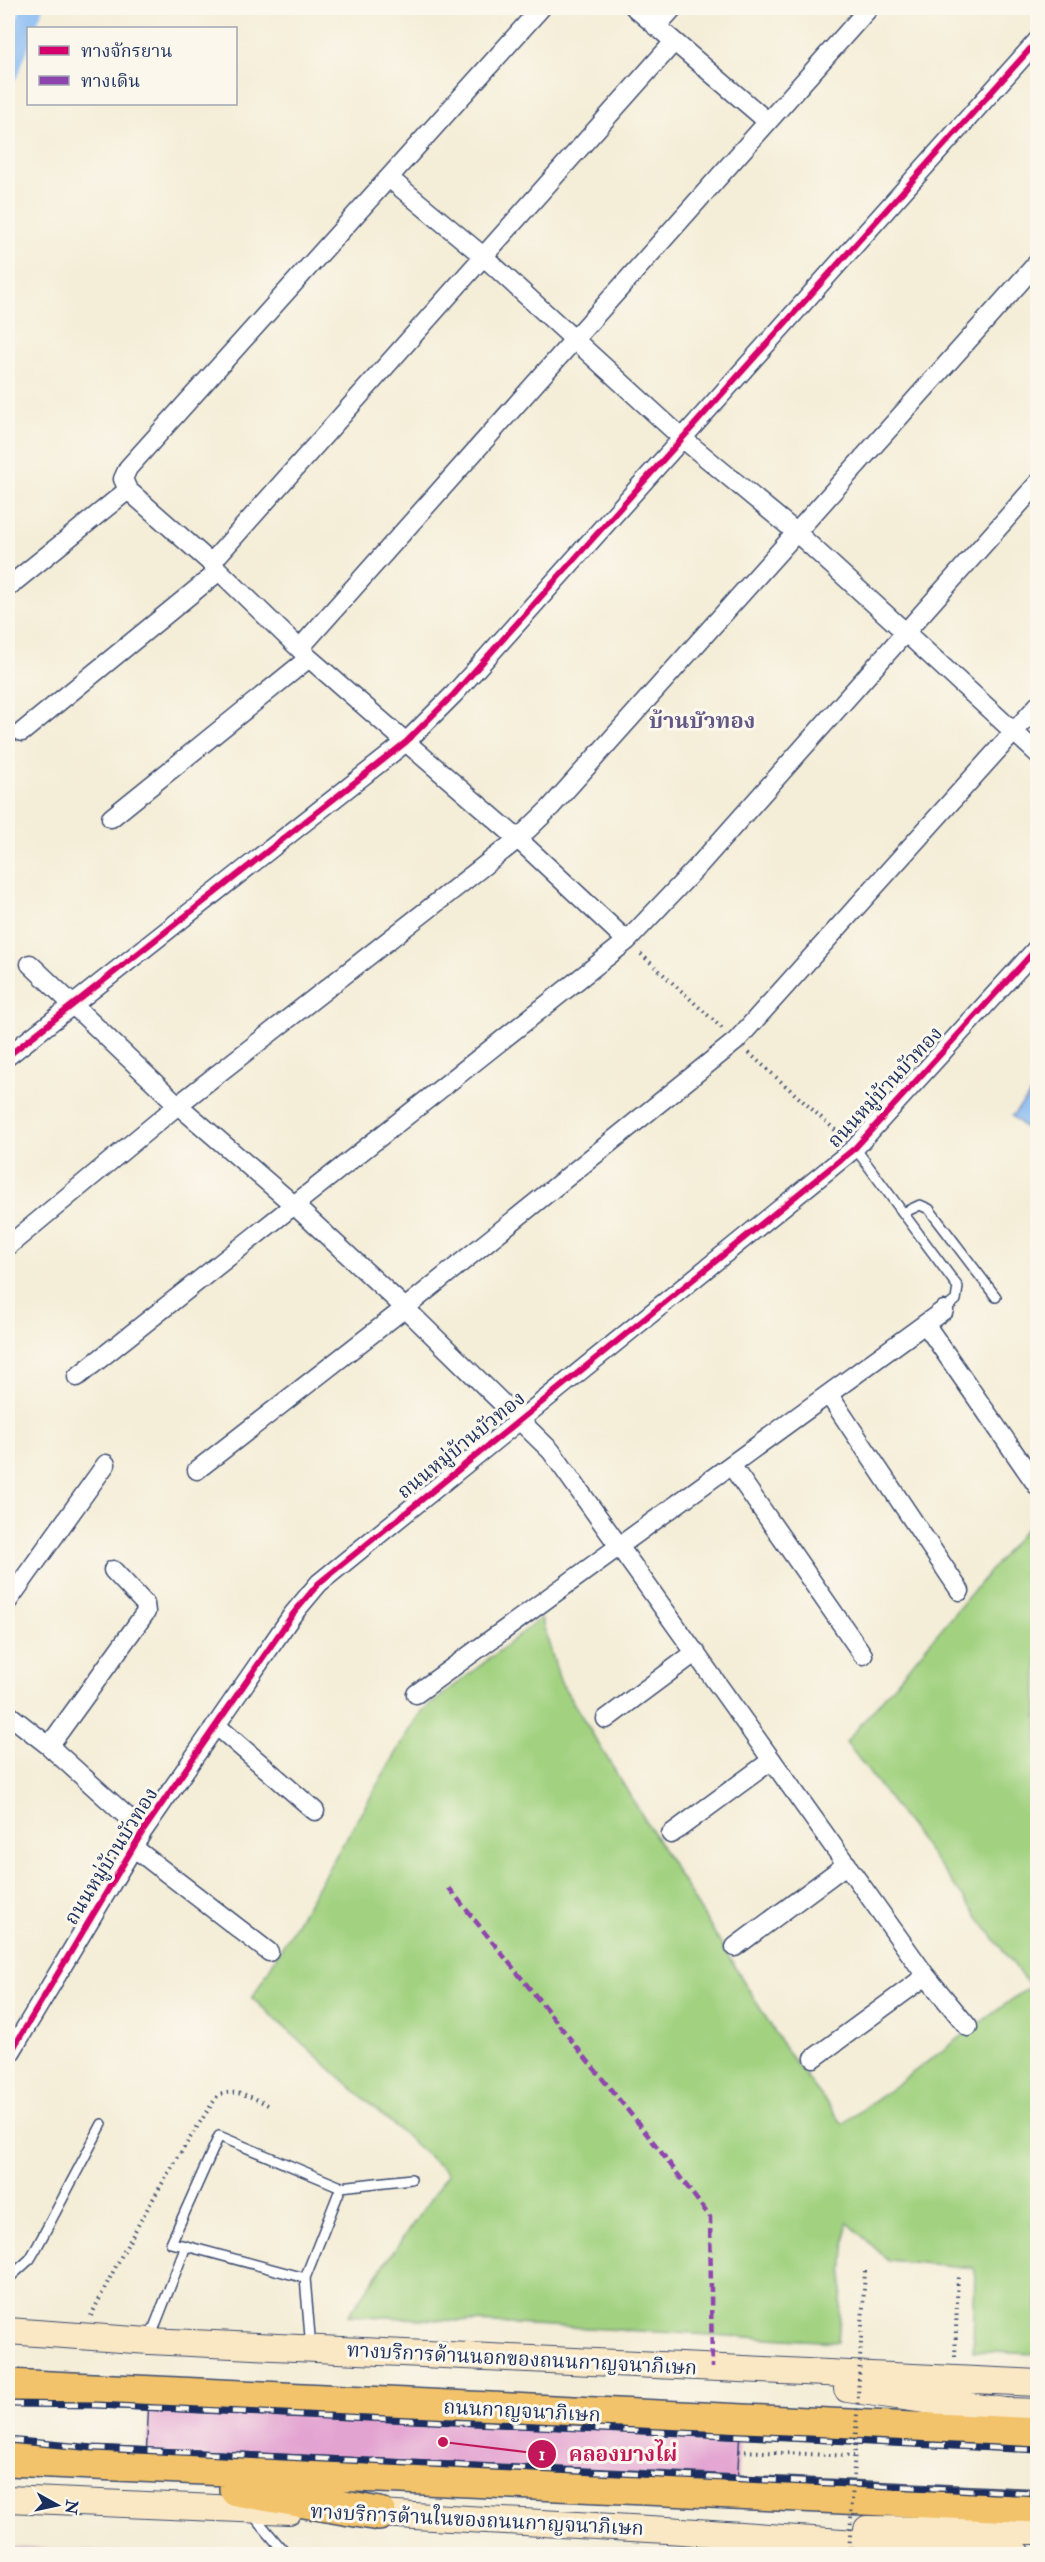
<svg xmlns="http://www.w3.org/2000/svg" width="1045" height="2562" font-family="'IM FELL Double Pica','Noto Serif Thai',serif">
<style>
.industrial{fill:#d1bdcb}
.green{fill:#a2d280;stroke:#5e806f;stroke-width:1.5}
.water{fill:#85b9f3;stroke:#5074a8;stroke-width:1.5}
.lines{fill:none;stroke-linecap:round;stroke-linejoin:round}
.canal{stroke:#85b9f3;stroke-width:21}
.building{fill:#e3a3d1}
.lane-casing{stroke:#3c4c70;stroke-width:12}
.street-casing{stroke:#3c4c70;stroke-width:21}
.secondary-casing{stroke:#3c4c70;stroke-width:28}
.highway-casing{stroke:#3c4c70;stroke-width:36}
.path{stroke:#3c4c70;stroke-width:4;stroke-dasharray:1.5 4.5;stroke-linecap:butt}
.lane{stroke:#fff;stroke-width:9}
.street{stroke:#fff;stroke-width:18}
.secondary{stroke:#fae7c3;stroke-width:26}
.highway{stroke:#f2c36a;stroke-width:33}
.rail-casing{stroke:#1b2f5e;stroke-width:7}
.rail{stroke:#fbf7ec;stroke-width:4.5;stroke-dasharray:14;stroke-linecap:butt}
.path-bridge{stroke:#3c4c70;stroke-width:4;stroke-dasharray:1.5 4.5;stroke-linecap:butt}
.quiet{stroke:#8e44ad;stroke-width:4.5;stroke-dasharray:9 4.5;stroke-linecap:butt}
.cycleway-casing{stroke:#fbf7ec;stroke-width:10}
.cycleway{stroke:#d6006c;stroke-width:6}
.labels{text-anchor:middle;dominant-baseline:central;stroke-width:6;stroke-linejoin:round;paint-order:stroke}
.street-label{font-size:20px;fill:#1b2f5e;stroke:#fbf7ec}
.quarter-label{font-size:22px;font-weight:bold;fill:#615886;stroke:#fbf7ec}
.leader{fill:none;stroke:#c2185b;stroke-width:2}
.callout-dot{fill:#c2185b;stroke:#fbf7ec;stroke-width:2}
.mark-label{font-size:18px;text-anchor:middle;font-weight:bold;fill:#fff}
.callout-label{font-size:21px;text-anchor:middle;font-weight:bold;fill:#c2185b;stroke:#fbf7ec;stroke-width:6;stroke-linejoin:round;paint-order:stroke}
</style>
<rect width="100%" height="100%" fill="#fbf7ec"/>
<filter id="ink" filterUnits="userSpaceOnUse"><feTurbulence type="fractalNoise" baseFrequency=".0167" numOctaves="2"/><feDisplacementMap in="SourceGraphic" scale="12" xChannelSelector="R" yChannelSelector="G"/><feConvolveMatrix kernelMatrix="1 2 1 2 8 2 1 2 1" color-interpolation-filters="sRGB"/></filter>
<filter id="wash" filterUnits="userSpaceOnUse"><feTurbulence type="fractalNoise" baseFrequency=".008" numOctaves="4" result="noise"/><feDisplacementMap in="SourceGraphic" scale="24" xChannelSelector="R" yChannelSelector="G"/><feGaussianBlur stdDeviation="1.35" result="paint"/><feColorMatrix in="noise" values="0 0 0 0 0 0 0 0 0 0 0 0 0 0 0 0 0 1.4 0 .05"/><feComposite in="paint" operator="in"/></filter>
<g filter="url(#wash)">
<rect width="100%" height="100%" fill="#f4edd7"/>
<!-- industrial -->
<path class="industrial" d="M 8,2547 L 161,2554 L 8,2554 Z"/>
<!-- green -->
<path class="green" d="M 1037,1515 L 1037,2354 L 973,2351 L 975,2268 L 888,2260 L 847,2222 L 838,2342 L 349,2315 L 448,2174 L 252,1998 L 420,1713 L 541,1618 L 560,1681 L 787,2052 L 843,2124 L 1030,1986 L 846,1742 Z"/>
<!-- water -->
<path class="water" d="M 1037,1087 L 1037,1139 L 1012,1116 Z"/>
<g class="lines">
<!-- canal -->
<path class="canal" d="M 8,72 L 32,8"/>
</g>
<g id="blocks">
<!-- building -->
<path class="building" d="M 149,2400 L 740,2428 L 737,2487 L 146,2458 Z"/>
</g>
</g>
<g filter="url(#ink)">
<use href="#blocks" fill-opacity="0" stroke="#3c4c70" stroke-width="1.5"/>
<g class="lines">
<!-- lane casing -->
<g class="lane-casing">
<path id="lane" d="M 855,1148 L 958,1287 L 956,1300 L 944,1310
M 905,1212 L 920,1205 L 929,1209 L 996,1297
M 341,2187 L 411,2179
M 186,2246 L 171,2243 L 219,2136 L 341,2187 L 305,2278
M 8,2279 L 30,2259 L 37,2247 L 102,2124
M 150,2338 L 186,2246 L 305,2278 L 311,2348
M 253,2515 L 286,2554"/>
</g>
<!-- street casing -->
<g class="street-casing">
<path id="street" d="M 541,8 L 128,468 L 123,479 L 128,490 L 211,563 L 309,658 L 518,839 L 627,941
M 635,8 L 767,121
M 656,27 L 673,8
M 389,178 L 483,256 L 682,438 L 797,533 L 1038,754
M 211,563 L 673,43
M 8,587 L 128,490
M 300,648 L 869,8
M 22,732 L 219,571
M 111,818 L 309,658
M 30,964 L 178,1105 L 294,1205 L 405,1308 L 551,1451 L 926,1976 L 968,2027
M 8,1056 L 406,742 L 454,694 L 1038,40
M 8,1246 L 178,1105 L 518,839 L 550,808 L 1038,262
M 926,1325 L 1038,1487
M 77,1377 L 627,941 L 699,865 L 1038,483
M 829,1395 L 960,1591
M 731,1465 L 863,1655
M 197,1470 L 405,1308 L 736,1041 L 1038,705
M 8,1601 L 106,1464
M 416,1694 L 944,1310
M 8,1714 L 49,1746 L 143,1831
M 606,1719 L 696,1652
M 217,1726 L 315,1811
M 49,1746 L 146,1612 L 145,1604 L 113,1570
M 671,1834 L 772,1760
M 133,1847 L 269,1952
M 735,1947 L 847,1864
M 8,2057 L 143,1831 L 293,1614 L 319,1583 L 855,1148 L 1038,947
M 814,2058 L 926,1976"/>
</g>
<!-- secondary casing -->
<g class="secondary-casing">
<path id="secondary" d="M 8,2331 L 149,2341 L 1038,2383
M 847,2389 L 1005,2411 L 1038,2412
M 8,2499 L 289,2511
M 361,2513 L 667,2530 L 1018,2554
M 867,2529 L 1038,2531"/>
</g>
<!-- highway casing -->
<g class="highway-casing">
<path id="highway" d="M 8,2386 L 1038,2435
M 8,2459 L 1038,2506
M 236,2489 L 379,2514"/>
</g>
<!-- path -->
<path class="path" d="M 641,954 L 724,1030
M 749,1053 L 842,1136
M 91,2316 C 128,2239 170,2167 218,2095 C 236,2088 254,2098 270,2106
M 955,2357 L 958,2274
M 739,2451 L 854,2456"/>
<!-- lane -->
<use href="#lane" class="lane"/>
<!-- street -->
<use href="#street" class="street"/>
<!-- secondary -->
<use href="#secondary" class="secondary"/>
<!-- highway -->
<use href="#highway" class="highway"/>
<!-- rail casing -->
<g class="rail-casing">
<path id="rail" d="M 8,2404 L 97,2405 L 1038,2450
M 8,2440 L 94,2448 L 1038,2493"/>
</g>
<!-- rail -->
<use href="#rail" class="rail"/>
<!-- path-bridge -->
<path class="path-bridge" d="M 849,2554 L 865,2271"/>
<!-- quiet -->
<path class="quiet" d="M 449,1888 L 658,2148 L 710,2217 L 712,2368"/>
<!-- cycleway casing -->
<g class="cycleway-casing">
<path id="cycleway" d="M 8,1056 L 406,742 L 454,694 L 1038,40
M 8,2057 L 143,1831 L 293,1614 L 319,1583 L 855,1148 L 1038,947"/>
</g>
<!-- cycleway -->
<use href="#cycleway" class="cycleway"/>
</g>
</g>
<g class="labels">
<!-- street labels -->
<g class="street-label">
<text transform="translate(885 1087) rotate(-47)">ถนนหมู่บ้านบัวทอง</text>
<text transform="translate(461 1445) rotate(-39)">ถนนหมู่บ้านบัวทอง</text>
<text transform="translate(111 1856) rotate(-58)">ถนนหมู่บ้านบัวทอง</text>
<text transform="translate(522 2359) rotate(3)">ทางบริการด้านนอกของถนนกาญจนาภิเษก</text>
<text transform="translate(522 2411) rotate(3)">ถนนกาญจนาภิเษก</text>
<text transform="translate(477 2520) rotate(3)">ทางบริการด้านในของถนนกาญจนาภิเษก</text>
</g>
<!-- quarter labels -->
<g class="quarter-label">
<text x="702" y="721">บ้านบัวทอง</text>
</g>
</g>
<!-- callouts -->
<path class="leader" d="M443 2442L542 2454"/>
<g class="callout-dot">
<circle cx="443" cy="2442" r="6"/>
<circle cx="542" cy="2454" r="15"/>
</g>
<g class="mark-label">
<text x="542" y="2460">1</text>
</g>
<g class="callout-label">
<text x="623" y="2461">คลองบางไผ่</text>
</g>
<!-- margin -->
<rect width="1045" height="2562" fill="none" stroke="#fbf7ec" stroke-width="30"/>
<!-- legend -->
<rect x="27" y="27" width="210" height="78" fill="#fbf7ec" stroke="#a1a7b3" stroke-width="1.5"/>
<rect x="39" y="46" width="30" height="9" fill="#d6006c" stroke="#a1a7b3" stroke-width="1.5"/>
<text x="81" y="57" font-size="18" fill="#1b2f5e">ทางจักรยาน</text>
<rect x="39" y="76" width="30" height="9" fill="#8e44ad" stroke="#a1a7b3" stroke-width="1.5"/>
<text x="81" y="87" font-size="18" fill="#1b2f5e">ทางเดิน</text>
<!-- north arrow -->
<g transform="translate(57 2505) rotate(98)" stroke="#fbf7ec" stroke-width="4.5" paint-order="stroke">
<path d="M0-4.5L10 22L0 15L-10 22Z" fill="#1b2f5e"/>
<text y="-9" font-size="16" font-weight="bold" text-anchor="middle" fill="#1b2f5e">N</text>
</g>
</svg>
